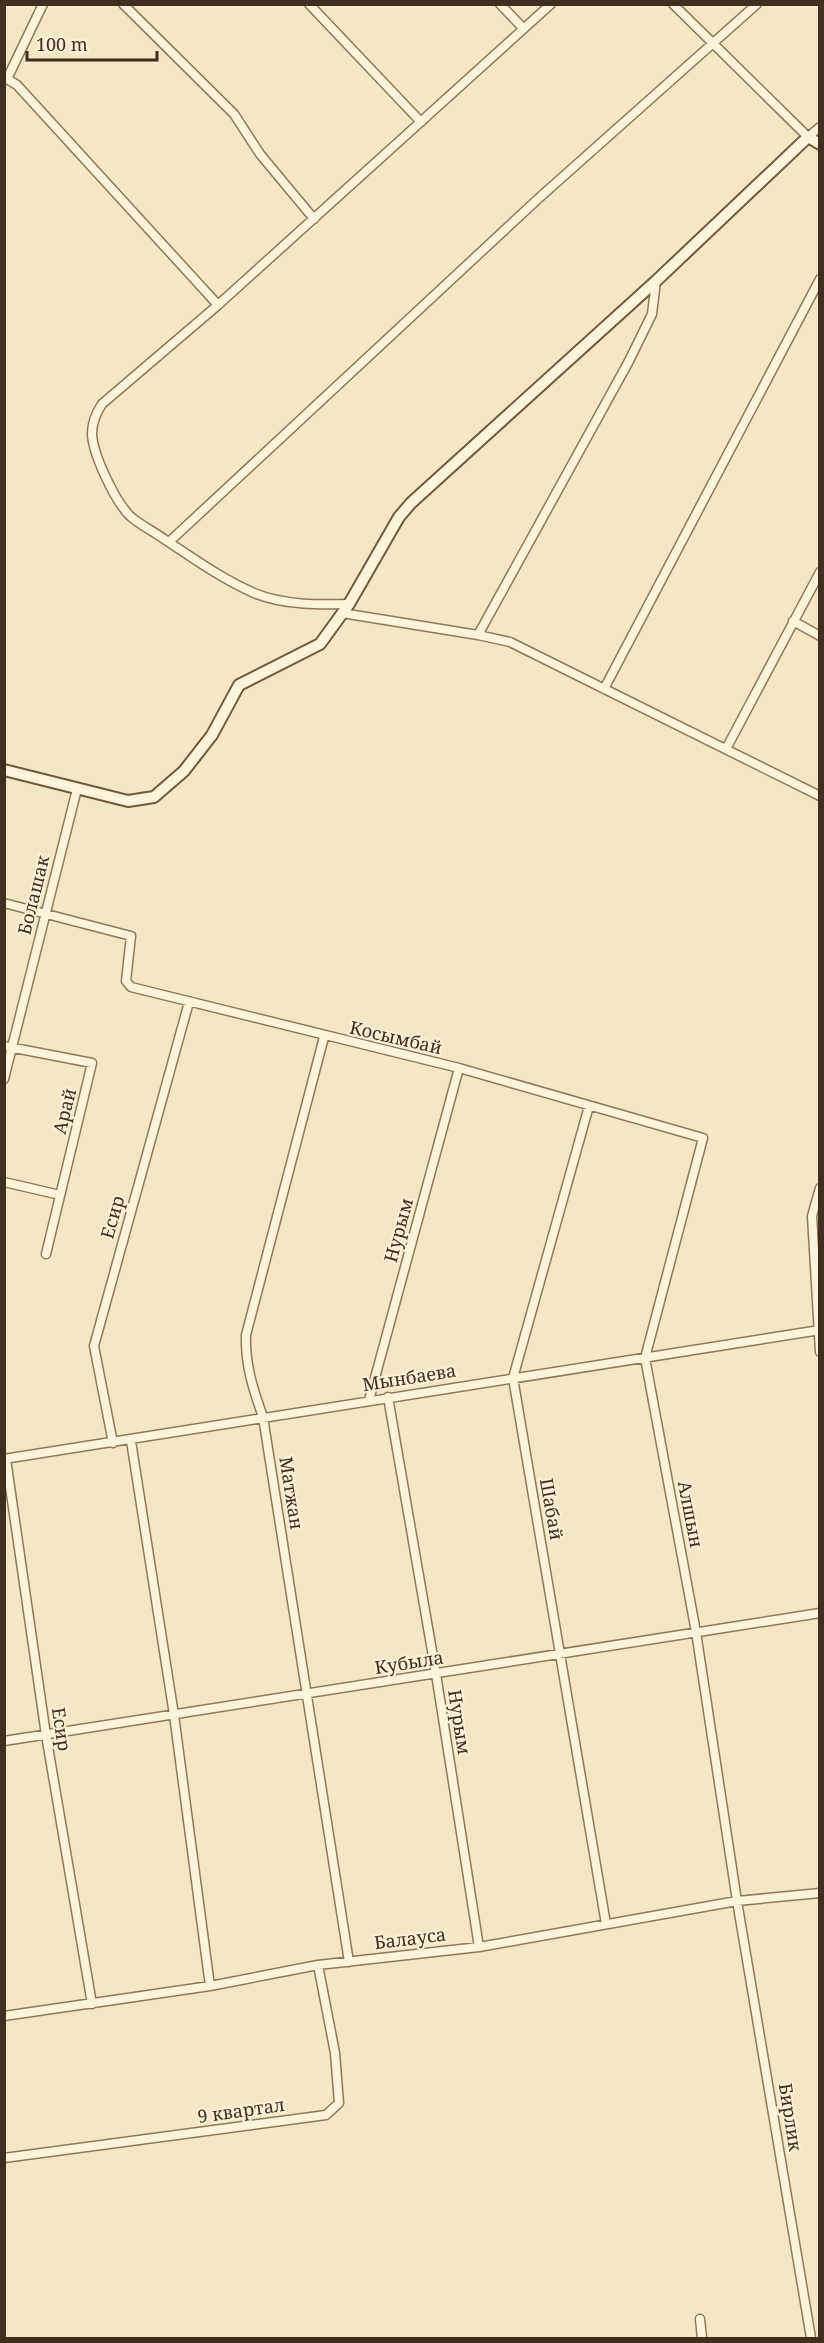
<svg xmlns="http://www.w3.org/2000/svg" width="824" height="2343" font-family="'Noto Serif',serif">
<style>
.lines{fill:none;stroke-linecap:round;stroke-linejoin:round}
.street-casing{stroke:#917858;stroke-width:11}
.secondary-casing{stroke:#73593b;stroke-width:14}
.street{stroke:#fcf3da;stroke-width:8}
.secondary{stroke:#fcf3da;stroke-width:10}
.labels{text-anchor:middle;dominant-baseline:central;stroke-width:4.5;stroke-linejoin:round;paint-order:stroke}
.street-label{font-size:18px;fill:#3f2f1e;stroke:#f9f0d6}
</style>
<rect width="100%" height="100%" fill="#f3e7c5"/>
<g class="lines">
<!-- street casing -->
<g class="street-casing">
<path id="street" d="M 123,4 L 234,114 L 260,154 L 314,219
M 309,4 L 421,122
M 500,4 L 523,28
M 673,4 L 808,137 L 820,127
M 4,77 L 17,85 L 218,305
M 7,79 L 43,4
M 169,542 L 539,198 L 757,4
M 349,604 C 319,605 283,605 254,593 C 222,579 193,558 164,539 C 153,531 140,525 130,516 C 115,501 93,455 92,434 C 92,422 96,413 102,404 L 218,305 L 551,4
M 342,613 L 478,635 L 629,361 L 652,314 L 656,281
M 793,621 L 820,636
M 478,635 L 510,642 L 820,796
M 604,689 L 820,279
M 726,749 L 820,572
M 4,903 L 131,936 L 126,981 L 131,987 L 459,1068 L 703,1138 L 645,1358 L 696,1632 L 737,1901 L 811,2338
M 324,1037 L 246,1335 C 245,1365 253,1389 263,1417 L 349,1962
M 4,1046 L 92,1063 L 46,1254
M 4,1079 L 77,789
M 589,1106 L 513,1378 L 606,1924
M 4,1182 L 60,1195
M 820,1188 L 812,1216 L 820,1352
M 388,1397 L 436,1674 L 479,1947
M 369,1400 L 459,1068
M 131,1441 L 174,1715 L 210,1986
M 113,1443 L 94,1346 L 189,1002
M 4,1459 L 820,1330
M 6,1459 L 46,1735 L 92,2004
M 4,1741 L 820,1613
M 4,2016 L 210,1986 L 318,1965 L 479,1947 L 737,1901 L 820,1893
M 4,2158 L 326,2115 L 339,2103 L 335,2053 L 318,1965
M 700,2319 L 702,2338"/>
</g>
<!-- secondary casing -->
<g class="secondary-casing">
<path id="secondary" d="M 4,770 L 128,801 L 154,797 L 184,771 L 212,735 L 239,685 L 320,644 L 349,604 L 399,517 L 411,503 L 656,281 L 808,137 L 820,144"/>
</g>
<!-- street -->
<use href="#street" class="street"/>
<!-- secondary -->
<use href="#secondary" class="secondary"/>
</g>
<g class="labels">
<!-- street labels -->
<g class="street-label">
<text transform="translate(33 895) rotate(-76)">Болашак</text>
<text transform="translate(396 1037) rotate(13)">Косымбай</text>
<text transform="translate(64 1111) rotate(-76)">Арай</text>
<text transform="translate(112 1217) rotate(-74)">Есир</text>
<text transform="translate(398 1230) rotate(-75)">Нурым</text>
<text transform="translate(409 1377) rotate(-9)">Мынбаева</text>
<text transform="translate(292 1493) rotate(81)">Матжан</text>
<text transform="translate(552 1509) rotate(80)">Шабай</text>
<text transform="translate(691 1514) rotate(79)">Алшын</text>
<text transform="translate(409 1662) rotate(-9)">Кубыла</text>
<text transform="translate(460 1722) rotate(81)">Нурым</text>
<text transform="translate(62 1729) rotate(81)">Есир</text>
<text transform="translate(410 1938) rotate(-7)">Балауса</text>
<text transform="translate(241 2110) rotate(-8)">9 квартал</text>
<text transform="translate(791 2117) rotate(81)">Бирлик</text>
</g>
</g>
<!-- border -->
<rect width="824" height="2343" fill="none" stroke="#3f2f1e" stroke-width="12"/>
<!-- scale -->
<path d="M27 51v9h130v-9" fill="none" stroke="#3f2f1e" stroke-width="3"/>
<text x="36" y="51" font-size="18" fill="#3f2f1e" stroke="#f9f0d6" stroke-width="4.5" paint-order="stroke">100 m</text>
</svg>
